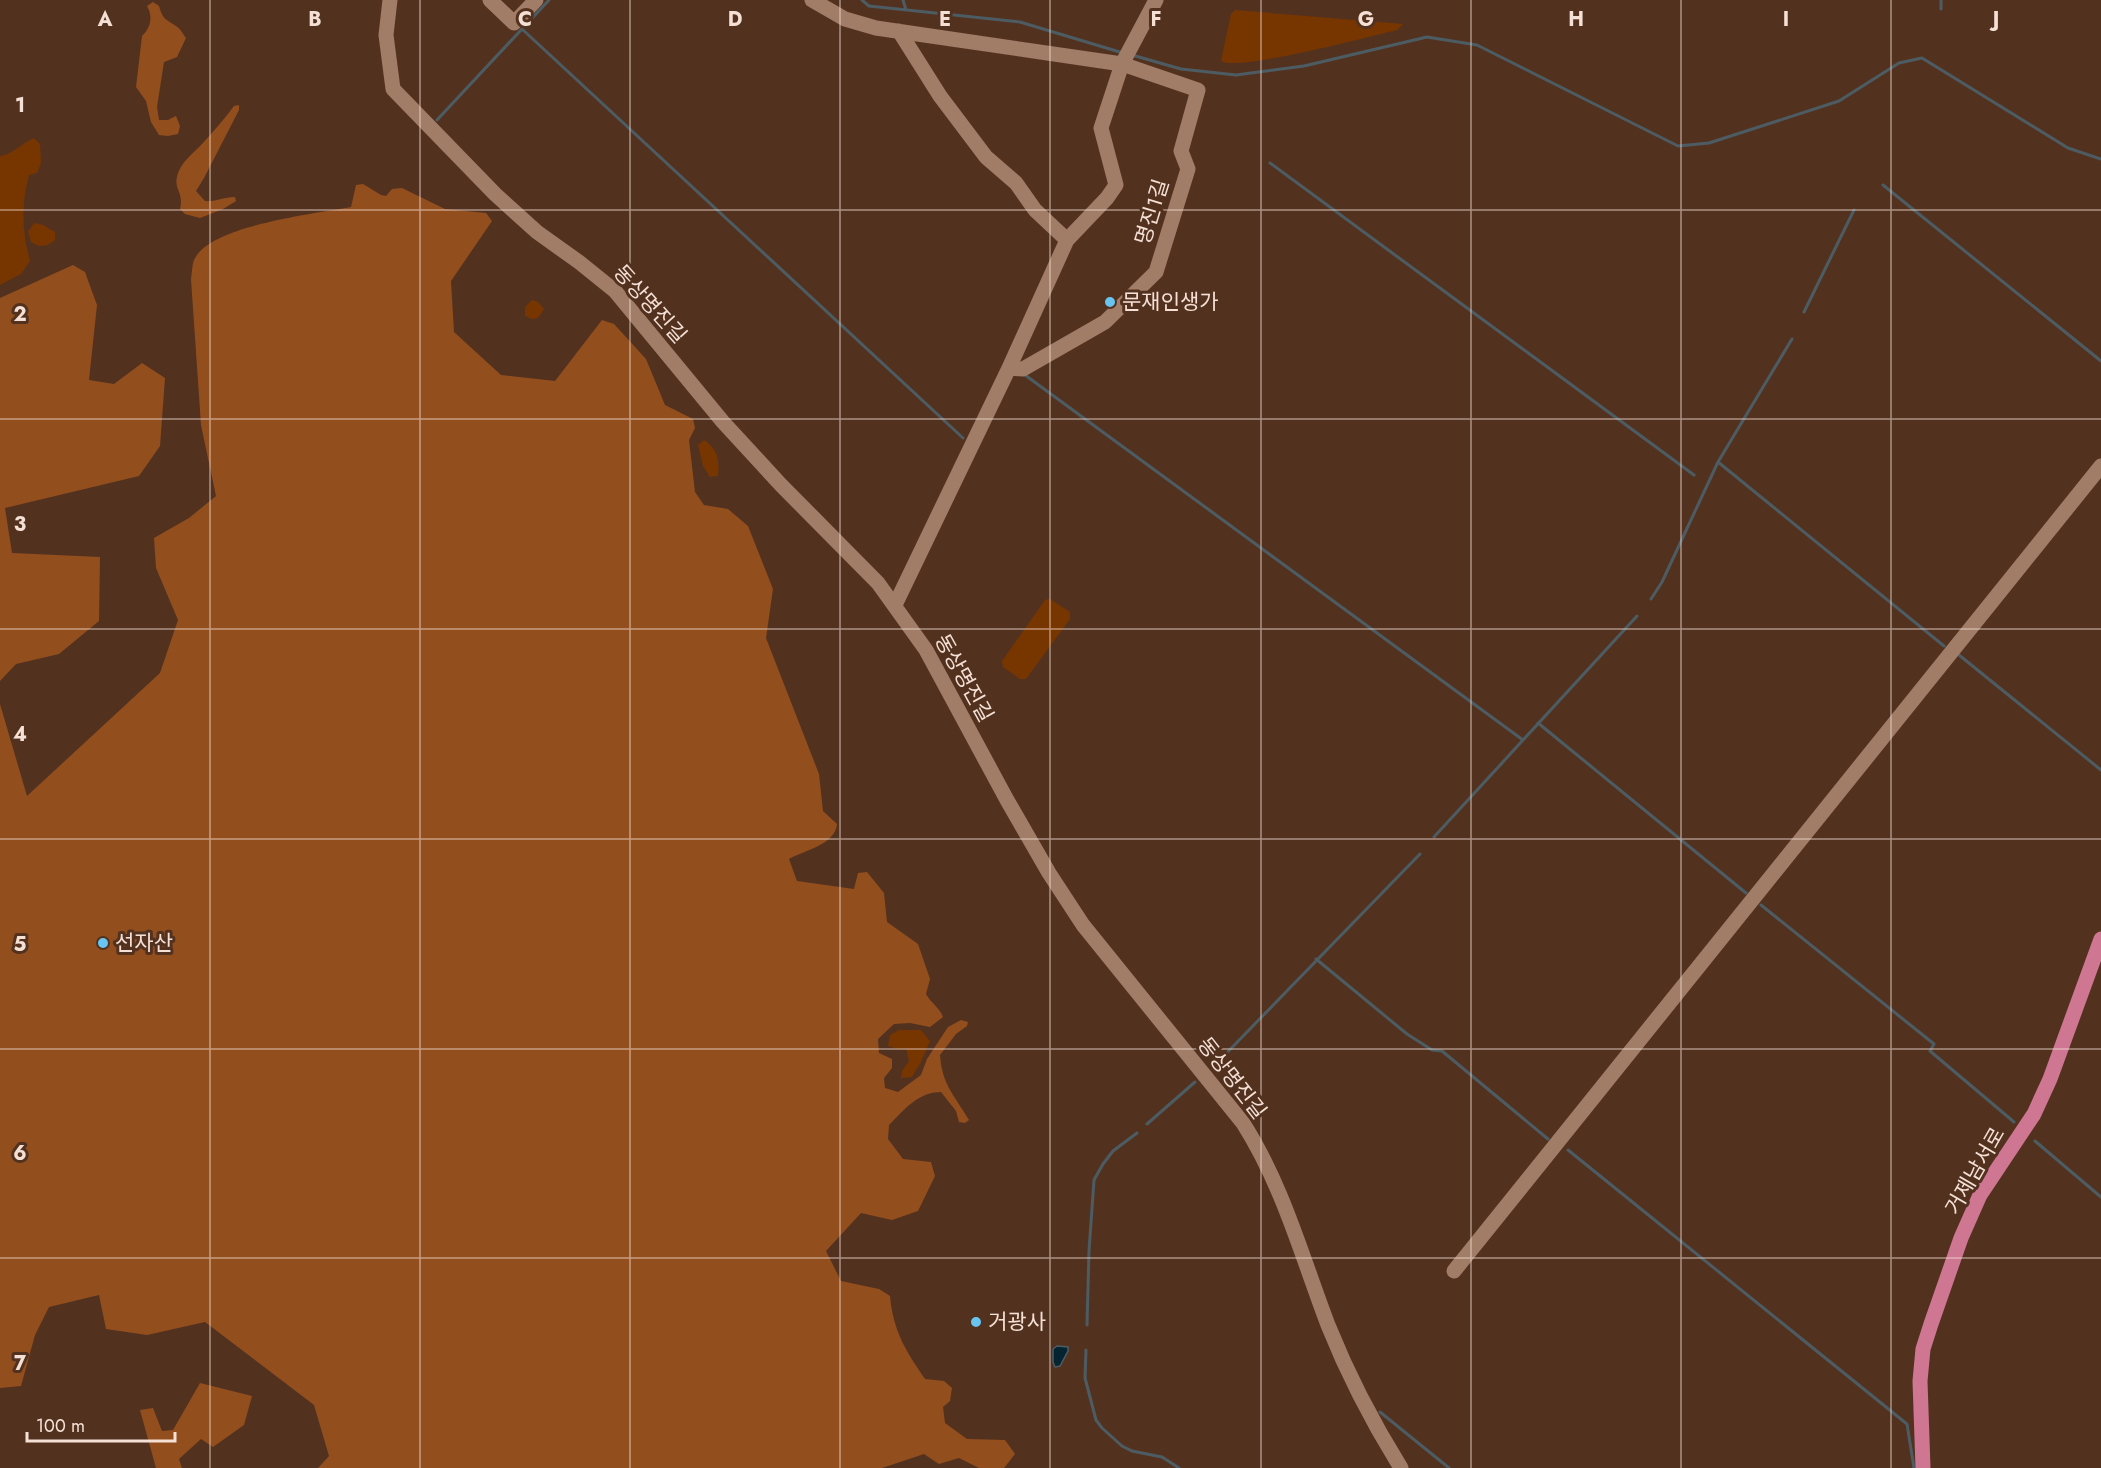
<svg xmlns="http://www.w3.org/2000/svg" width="2101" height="1468" font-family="Jost,'Noto Sans KR',sans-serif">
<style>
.green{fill:#773500}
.forest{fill:#934e1e}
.water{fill:#052432;stroke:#4d5c63;stroke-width:1.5}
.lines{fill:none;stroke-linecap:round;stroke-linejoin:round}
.stream{stroke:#4d5c63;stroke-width:3}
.minor{stroke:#a17c67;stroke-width:15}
.major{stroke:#ce7692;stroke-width:15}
.grid{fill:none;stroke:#f5e0d5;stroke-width:1.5;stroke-opacity:0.55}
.poi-dot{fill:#68c4f0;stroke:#52321f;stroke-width:2}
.labels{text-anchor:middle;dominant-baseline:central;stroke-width:6;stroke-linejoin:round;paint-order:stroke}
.street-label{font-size:21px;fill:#f5e0d5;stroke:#52321f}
.poi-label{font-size:21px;fill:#f5e0d5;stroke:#52321f;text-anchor:start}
.grid-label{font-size:20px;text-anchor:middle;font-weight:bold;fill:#f5e0d5;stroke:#52321f;stroke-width:6;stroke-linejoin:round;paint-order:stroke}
</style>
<rect width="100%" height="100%" fill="#52321f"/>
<!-- green -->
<path class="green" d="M 1235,10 L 1403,24 L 1397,30 C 1372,36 1236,72 1221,61 L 1231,14 Z
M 34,138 L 40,144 L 41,163 L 37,173 L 29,175 C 21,203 22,233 30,261 L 21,274 L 0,285 L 0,156 C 13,154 21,144 34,138 Z
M 34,223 L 43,225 L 55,232 L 55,240 C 47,247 40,248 31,242 L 28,232 Z
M 532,300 L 538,302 L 544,309 L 538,318 L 532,319 L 525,316 L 525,307 Z
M 704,440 C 717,448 720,460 718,476 L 710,477 L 703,466 L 698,445 Z
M 1050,599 L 1070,612 L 1070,619 L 1026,679 L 1020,679 L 1003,667 L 1002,661 L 1045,600 Z
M 899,1030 L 921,1030 L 930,1041 L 921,1062 L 912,1077 L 901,1078 L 902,1071 L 909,1061 L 906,1049 L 896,1049 L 888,1046 L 890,1035 Z"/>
<!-- forest -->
<path class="forest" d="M 153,2 L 159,6 C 163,20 166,19 176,26 C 180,28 183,34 186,38 L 177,57 L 164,62 L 157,107 L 159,120 L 168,120 L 176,116 L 180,126 L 178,134 L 168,136 L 159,135 L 151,122 L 146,101 L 136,87 L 142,36 C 151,28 153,16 147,6 Z
M 239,105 L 239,110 L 204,178 L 196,191 L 205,201 C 216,202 224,197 235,197 L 236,201 L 223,209 L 200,218 L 185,214 L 180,209 C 184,192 174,190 177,177 C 180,162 194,153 203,143 C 214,131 225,118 234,106 Z
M 363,184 L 381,195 L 386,196 L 392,189 L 402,188 L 445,209 L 486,213 L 492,221 L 451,281 L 454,332 L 501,375 L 555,381 L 602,320 L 614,324 L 646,359 L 665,405 L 693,419 L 695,428 L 689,440 L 695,492 L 704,505 L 728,509 L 748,526 L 773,589 L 766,638 L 819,774 L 823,811 L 837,824 C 835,845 805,850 789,859 L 797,881 L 854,889 L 858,873 L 867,872 L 884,893 L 887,922 L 918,944 L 930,979 L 926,994 C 931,1003 940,1008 943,1017 L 930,1027 L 910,1023 L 894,1024 L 878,1039 L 879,1053 L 892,1059 L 892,1068 L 884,1078 L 885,1088 L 898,1092 L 921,1075 L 927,1059 L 948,1027 L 961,1020 L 968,1022 L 967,1026 L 956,1034 L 940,1055 C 942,1085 955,1096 969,1120 L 965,1123 L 959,1122 L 956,1111 L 941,1092 C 918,1092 904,1110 889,1125 L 888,1139 L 903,1159 L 931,1162 L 935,1176 L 918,1211 L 892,1220 L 861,1213 L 826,1251 L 841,1281 L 879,1289 L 890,1296 C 893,1331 906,1351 925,1379 L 944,1381 L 952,1388 L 950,1401 L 943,1407 L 945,1423 L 967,1439 L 1005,1440 L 1015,1454 L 1004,1468 L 979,1468 L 959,1458 L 939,1464 L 924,1454 L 882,1468 L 318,1468 L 329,1456 L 314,1405 L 205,1322 L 147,1335 L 106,1329 L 99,1295 L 49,1307 L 35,1335 L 21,1386 L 0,1388 L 0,704 L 27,796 L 160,673 L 178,620 L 156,568 L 154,538 L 189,518 L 216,496 L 201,425 L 191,279 C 192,273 192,265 194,260 C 210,225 315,214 351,207 L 356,185 Z
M 73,265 L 85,272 L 97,305 L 89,380 L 114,384 L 142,363 L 165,378 L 160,446 L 139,476 L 5,508 L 12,553 L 100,557 L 99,621 L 59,654 L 16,664 L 0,681 L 0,298 Z
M 200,1383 L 252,1396 L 244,1425 L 213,1447 L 201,1439 L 179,1459 L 182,1468 L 156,1468 L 140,1410 L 153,1408 L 162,1431 L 173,1430 Z"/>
<!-- water -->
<path class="water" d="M 1057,1346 L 1068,1347 L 1068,1351 L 1060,1366 L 1055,1367 L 1053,1362 L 1053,1349 Z"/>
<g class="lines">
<!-- stream -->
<path class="stream" d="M 862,0 L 869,6 L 1020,22 L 1123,53
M 903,0 L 906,10
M 1941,9 L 1941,0
M 522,29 L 963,438
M 1132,55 L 1181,69 L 1236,75 L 1304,66 L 1427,37 L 1477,45 L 1678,146 L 1709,143 L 1839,101 L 1899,63 L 1922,58 L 2068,148 L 2101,159
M 437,120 L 549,0
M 1270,163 L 1694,475
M 1883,185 L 2101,361
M 1804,312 L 1854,210
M 1025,375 L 1523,740
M 1718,462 L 1944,646
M 1651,599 L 1662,582 L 1718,462 L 1792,339
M 1959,655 L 2101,770
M 1538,723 L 1746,893
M 1434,837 L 1637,616
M 1761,905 L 1934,1044 L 1930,1051 L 2014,1122
M 1316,959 L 1407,1034 L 1432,1050 L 1442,1051 L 1548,1139
M 1213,1067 L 1420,854
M 1147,1124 L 1195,1082
M 2035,1141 L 2101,1197
M 1568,1150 L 1907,1424 L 1914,1468
M 1087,1325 L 1089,1251 L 1094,1180 L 1103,1164 L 1113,1151 L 1137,1133
M 1086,1350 L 1085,1378 L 1096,1420 L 1102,1428 L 1122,1446 L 1132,1451 L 1162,1457 L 1179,1468
M 1380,1412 L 1449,1468"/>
<!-- minor -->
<path class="minor" d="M 390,0 L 386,35 L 393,89 L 495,194 L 537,232 L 579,262 L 615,291 L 723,422 L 781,485 L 878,583 L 926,650 L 1007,800 L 1049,873 L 1083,925 L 1243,1123 C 1283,1186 1302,1257 1328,1325 C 1348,1375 1373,1423 1401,1468
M 490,0 L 514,23 L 536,0
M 812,0 L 845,19 L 876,28 L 1122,64 L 1198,90 L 1181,151 L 1188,169 L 1156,272 L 1105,322 L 1023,369 L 1009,368 L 895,605
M 899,31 L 940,96 L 986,157 L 1016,183 L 1035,210 L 1067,240
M 1009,368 L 1067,240 L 1107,198 L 1116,185 L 1101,128 L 1122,64 L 1156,0
M 1454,1271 L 2101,466"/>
<!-- major -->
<path class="major" d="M 1923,1468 L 1920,1381 L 1923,1349 L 1931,1324 L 1961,1238 L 1980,1195 L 2034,1114 L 2050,1079 L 2101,939"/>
</g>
<!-- grid -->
<path class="grid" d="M 210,0 L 210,1468M 420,0 L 420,1468M 630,0 L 630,1468M 840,0 L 840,1468M 1050,0 L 1050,1468M 1261,0 L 1261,1468M 1471,0 L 1471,1468M 1681,0 L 1681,1468M 1891,0 L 1891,1468M 0,210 L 2101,210M 0,419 L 2101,419M 0,629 L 2101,629M 0,839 L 2101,839M 0,1049 L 2101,1049M 0,1258 L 2101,1258"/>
<!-- markers -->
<g class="poi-dot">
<circle cx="1110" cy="302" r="6"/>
<circle cx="103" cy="943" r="6"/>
<circle cx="976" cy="1322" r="6"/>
</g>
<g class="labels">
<!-- street labels -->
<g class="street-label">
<text transform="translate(1152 212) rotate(-73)">명진1길</text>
<text transform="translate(650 304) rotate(48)">동상명진길</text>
<text transform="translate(964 678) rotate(61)">동상명진길</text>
<text transform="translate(1232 1078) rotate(52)">동상명진길</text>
<text transform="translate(1975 1171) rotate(-60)">거제남서로</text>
</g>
<!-- poi labels -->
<g class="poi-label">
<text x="1122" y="302">문재인생가</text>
<text x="115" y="943">선자산</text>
<text x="988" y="1322">거광사</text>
</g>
</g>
<g class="grid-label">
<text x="105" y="26">A</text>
<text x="315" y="26">B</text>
<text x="525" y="26">C</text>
<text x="735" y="26">D</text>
<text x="945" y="26">E</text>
<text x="1156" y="26">F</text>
<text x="1366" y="26">G</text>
<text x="1576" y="26">H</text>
<text x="1786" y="26">I</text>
<text x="1996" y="26">J</text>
<text x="20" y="112">1</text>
<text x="20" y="321">2</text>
<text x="20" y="531">3</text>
<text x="20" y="741">4</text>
<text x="20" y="951">5</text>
<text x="20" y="1160">6</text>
<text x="20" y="1370">7</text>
</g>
<!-- scale -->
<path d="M27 1432v9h148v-9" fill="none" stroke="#f5e0d5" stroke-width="3"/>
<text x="36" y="1432" font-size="18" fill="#f5e0d5" stroke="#52321f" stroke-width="4.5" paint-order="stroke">100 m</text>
</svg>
